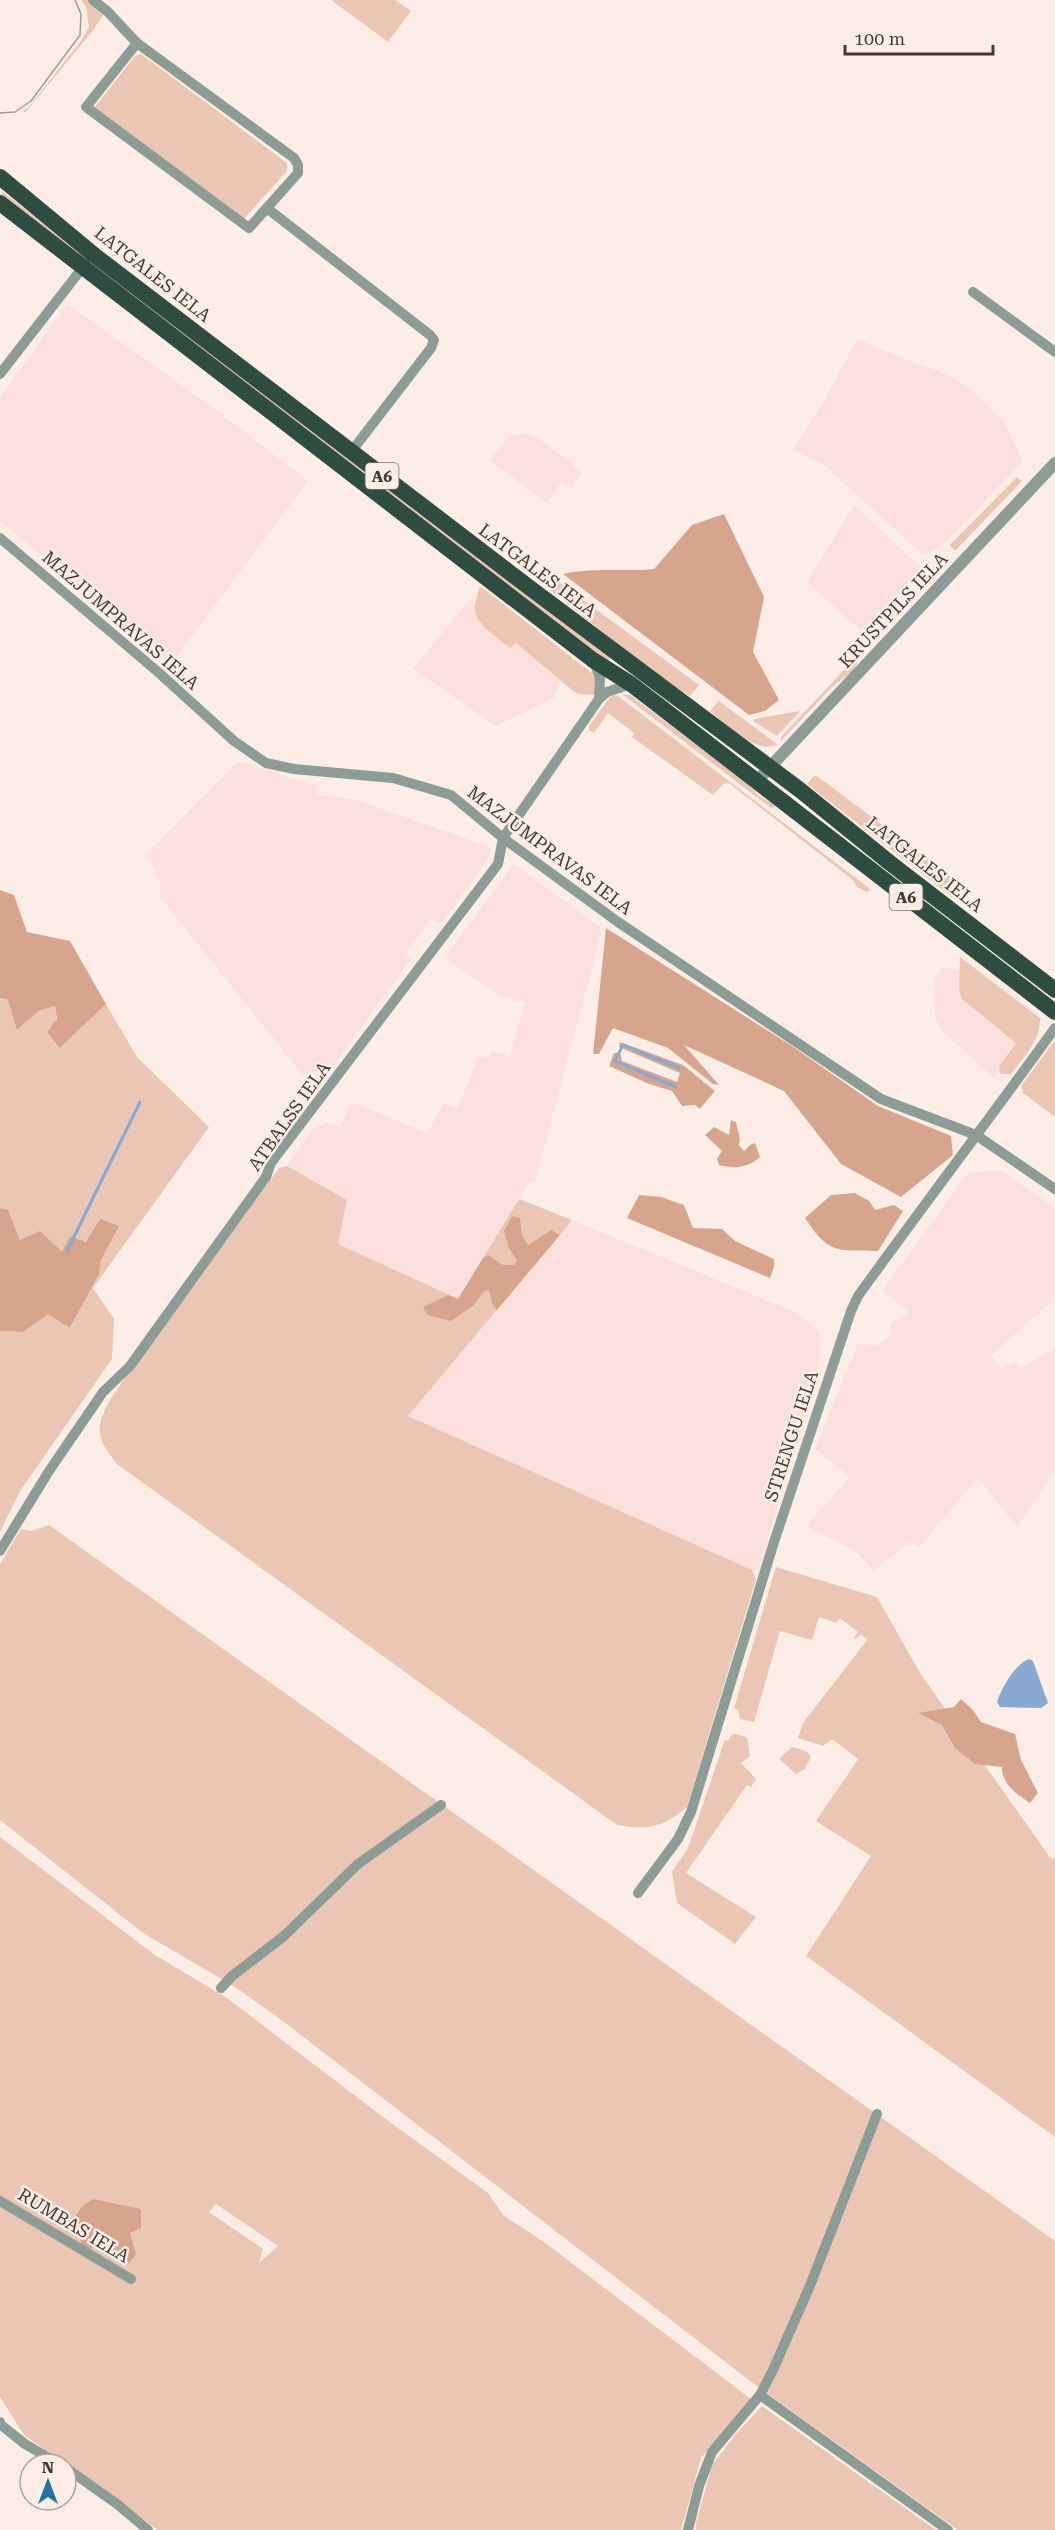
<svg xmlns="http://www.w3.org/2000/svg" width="1055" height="2530" font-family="'Roboto Serif',serif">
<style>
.commercial{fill:#fbe0de}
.green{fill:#ebc6b5;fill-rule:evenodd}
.forest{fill:#d7a58e}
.water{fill:#89a9d1}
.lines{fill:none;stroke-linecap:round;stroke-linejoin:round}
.stream{stroke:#89a9d1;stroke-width:3}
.minor{stroke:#8d9d96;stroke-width:10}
.tertiary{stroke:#8d9d96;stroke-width:12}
.trunk{stroke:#2e4c40;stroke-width:16}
.tram{stroke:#a79993;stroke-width:1.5}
.labels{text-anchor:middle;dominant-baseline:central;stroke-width:5;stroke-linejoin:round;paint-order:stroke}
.shield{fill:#fceee7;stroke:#7d6f68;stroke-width:1.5}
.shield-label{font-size:16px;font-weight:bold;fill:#463832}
.street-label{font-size:18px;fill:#463832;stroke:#fceee7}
</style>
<rect width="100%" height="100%" fill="#fceee7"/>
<!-- commercial -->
<path class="commercial" d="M 67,304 L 215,409 L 308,481 L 171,664 L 0,521 L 0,398 Z
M 857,339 L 907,360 L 944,373 L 973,390 L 1004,421 L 1023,461 L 942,545 L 923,555 L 823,464 L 793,450 L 823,403 Z
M 530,433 L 575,464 L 573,467 L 582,473 L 572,488 L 562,481 L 547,503 L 489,460 L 510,436 Z
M 854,505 L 922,568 L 862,632 L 807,582 Z
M 470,599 L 476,605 L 475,609 L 511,648 L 516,643 L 561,680 L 554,698 L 496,726 L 413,669 Z
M 238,761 L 317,786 L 316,795 L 353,799 L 490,847 L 490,856 L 442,923 L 437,923 L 431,918 L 406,954 L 411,959 L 329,1072 L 303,1075 L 160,897 L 160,884 L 152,863 L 145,856 Z
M 514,864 L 599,926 L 601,934 L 535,1181 L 529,1182 L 458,1300 L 323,1238 L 283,1171 L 312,1129 L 326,1123 L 340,1127 L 352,1102 L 427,1133 L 444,1103 L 457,1109 L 479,1056 L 489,1058 L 491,1051 L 510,1056 L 525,1002 L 501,996 L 449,961 L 447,954 Z
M 943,966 L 960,971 L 1023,1044 L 994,1078 L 943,1032 L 935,1018 L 934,979 Z
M 1000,1170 L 1055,1208 L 1055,1299 L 991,1355 L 1002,1369 L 1014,1361 L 1020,1369 L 1055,1348 L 1055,1470 L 1017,1527 L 978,1478 L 919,1547 L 909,1542 L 874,1571 L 855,1551 L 806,1526 L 850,1477 L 815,1449 L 858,1343 L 877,1346 L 890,1336 L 890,1324 L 909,1312 L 882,1291 L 968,1173 Z
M 572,1220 L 795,1312 L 819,1331 L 821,1353 L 814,1385 L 759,1569 L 752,1570 L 408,1416 Z"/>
<!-- green -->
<path class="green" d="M 81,0 L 90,0 L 105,12 L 94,29 L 25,113 L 23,111 L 29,107 L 81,41 L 89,27 L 86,7 Z
M 331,0 L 395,0 L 411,11 L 388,42 Z
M 141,54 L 287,163 L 287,171 L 243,220 L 94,108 L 135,56 Z
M 3,192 L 611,658 L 608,661 L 546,614 L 1,197 Z
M 1017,477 L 1022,481 L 955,551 L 950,545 Z
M 549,575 L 699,685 L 690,696 L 655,674 L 550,590 L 547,582 Z
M 480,586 L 593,674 L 598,685 L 594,695 L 578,694 L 572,690 L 516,643 L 510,648 C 500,639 476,625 475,610 C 474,603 478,593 480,586 Z
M 858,655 L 857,664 L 850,673 L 831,688 L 781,741 L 781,737 Z
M 622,694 L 630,695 L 747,783 L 758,795 L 776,806 L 771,808 Z
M 614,695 L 618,696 L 870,889 L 867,892 L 857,887 L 853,880 L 729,783 L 723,784 L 713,795 L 632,737 L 634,733 L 608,713 L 594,733 L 589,730 L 589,726 L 610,697 Z
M 719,701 L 778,745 C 771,746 765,748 758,745 C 745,741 720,720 710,711 Z
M 800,711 L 777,736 L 753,721 L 754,719 Z
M 814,776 L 817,776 L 962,885 L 953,898 L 807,784 Z
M 960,957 L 1040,1018 C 1041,1040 1024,1057 1011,1074 L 1001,1074 L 999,1070 L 1000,1065 L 1016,1043 L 962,999 L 959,990 Z
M 0,998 L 38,1011 L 55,1006 L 60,1048 L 106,1004 L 137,1057 L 209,1127 L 93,1288 L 114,1319 L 112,1359 L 20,1491 L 0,1532 L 0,1331 L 23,1332 L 48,1313 L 70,1328 L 99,1274 L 101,1260 L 118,1226 L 62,1252 L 20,1240 L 8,1210 L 0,1208 Z
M 1053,1043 L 1055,1043 L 1055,1117 L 1023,1093 L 1021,1086 Z
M 287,1166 L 347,1200 L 338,1244 L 458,1299 L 519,1199 L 572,1220 L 408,1416 L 752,1570 L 756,1579 L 687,1807 C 662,1828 649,1830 617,1825 L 117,1464 C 108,1452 97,1440 100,1424 C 104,1401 138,1362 152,1343 C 194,1285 237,1227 279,1168 Z
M 49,1525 L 1055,2241 L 1055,2530 L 958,2530 L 754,2384 L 280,2019 L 235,1987 L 143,1933 L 0,1820 L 0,1564 L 21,1529 L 31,1531 Z
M 776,1567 L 877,1597 L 920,1673 L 1051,1859 L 1055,1858 L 1055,2137 L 806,1956 L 871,1856 L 816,1821 C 830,1799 845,1780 858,1759 L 832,1739 L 823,1746 L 798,1738 L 803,1723 L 867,1640 L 861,1634 L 856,1639 L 854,1638 L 858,1632 L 840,1618 L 836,1623 L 819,1617 L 812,1640 L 780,1631 L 754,1722 L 740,1719 L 738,1710 L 734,1708 Z
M 735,1734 L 747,1737 L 750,1756 L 741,1763 L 756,1779 L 751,1787 L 747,1785 L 686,1873 L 756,1917 L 735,1944 L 677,1903 L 672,1872 L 688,1848 L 725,1740 L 728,1741 L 731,1735 Z
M 792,1747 L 806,1751 L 811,1756 L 805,1769 L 796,1774 L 779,1759 Z
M 0,1837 L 155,1955 L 227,1998 L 387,2120 L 488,2193 L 503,2215 L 544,2242 L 751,2399 L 701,2458 L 681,2530 L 158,2530 L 24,2435 L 0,2397 ZM 216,2204 L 278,2246 L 259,2263 L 263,2249 L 209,2212 Z
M 762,2406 L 936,2530 L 696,2530 L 696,2523 L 712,2465 L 735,2435 Z"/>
<!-- forest -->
<path class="forest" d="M 724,514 L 764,597 L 753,652 L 779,700 L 765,711 L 749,715 L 563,574 C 593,567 624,572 654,569 L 692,525 Z
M 0,890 L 14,895 L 27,932 L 70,941 L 106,1004 L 60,1048 L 47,1032 L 57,1019 L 55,1006 L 38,1011 L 17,1030 L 8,1000 L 0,998 Z
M 606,928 L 792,1046 L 878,1106 L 951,1136 L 953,1155 L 901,1197 L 841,1164 L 784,1091 L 684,1045 L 719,1085 L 713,1084 L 668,1048 L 613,1028 L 599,1054 L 593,1054 Z
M 620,1042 L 683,1065 L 715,1091 L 700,1109 L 695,1105 L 682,1106 L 672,1091 L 649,1084 L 609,1066 L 614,1053 L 620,1052 L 622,1061 L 677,1082 L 680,1073 L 619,1047 Z
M 731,1120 L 736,1122 L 740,1139 L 739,1145 L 744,1151 L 750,1145 L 755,1143 L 760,1157 C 747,1168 736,1169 719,1165 L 717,1159 L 722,1151 L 705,1135 L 714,1127 L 729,1135 Z
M 855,1193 L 869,1201 L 875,1210 L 894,1205 L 903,1211 L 878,1251 C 837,1250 829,1255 805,1218 L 831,1195 Z
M 639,1195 L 661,1197 L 684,1205 L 693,1228 L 722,1229 L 735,1241 L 774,1259 L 774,1267 L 770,1278 L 627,1218 Z
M 0,1208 L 8,1210 L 20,1240 L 40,1231 L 62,1252 L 70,1236 L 86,1242 L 100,1219 L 119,1226 L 101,1260 L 99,1274 L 70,1328 L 48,1314 L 23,1332 L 0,1331 Z
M 512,1216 L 520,1218 L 522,1235 L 528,1245 L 551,1230 L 560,1235 L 497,1310 L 492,1303 L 489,1290 L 484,1291 L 473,1306 L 451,1321 L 427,1315 L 423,1307 L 448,1295 L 458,1299 L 483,1258 L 488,1255 L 503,1265 L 514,1265 L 517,1261 L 508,1246 L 504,1231 Z
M 961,1699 L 973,1710 L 981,1722 L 1015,1734 L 1021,1760 L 1038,1793 L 1030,1803 C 1016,1794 1002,1784 1002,1767 L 975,1764 L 955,1748 L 942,1725 L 918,1713 L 954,1707 Z
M 93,2199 L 141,2209 L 141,2228 L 130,2233 L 136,2255 L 126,2266 L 104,2242 L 95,2248 L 82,2250 L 80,2236 L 66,2232 L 82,2206 Z"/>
<!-- water -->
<path class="water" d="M 1030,1659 L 1033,1661 L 1048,1703 L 1041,1708 L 1000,1707 L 997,1702 C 1001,1689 1016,1662 1030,1659 Z"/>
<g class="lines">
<!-- stream -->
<path class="stream" d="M 676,1087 L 615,1061 L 623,1045 L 679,1068
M 67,1251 L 140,1102"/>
<!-- minor -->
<path class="minor" d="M 93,0 L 107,11 L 137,43 L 294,158 L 298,165 L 298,173 L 249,228 L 86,107 L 137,43
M 268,209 L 430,335 L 434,340 L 431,348 L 351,452
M 973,292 L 1055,352
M 0,374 L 83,267
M 0,538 L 158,672 L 234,741 L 266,763 L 294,769 L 393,778 L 451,795 L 503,838 L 618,922 L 881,1099 L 976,1135 L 1055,1189
M 594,662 L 600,678 L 599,699
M 0,1551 L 49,1471 L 103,1392 L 130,1366 L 266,1177 L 271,1163 L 498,864 L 503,838 L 599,699 L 607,692 L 631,684
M 638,1893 L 678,1839 L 691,1812 L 774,1542 L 851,1311 L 858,1296 C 923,1206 990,1118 1055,1028
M 221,1988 L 232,1976 L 284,1936 L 358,1864 L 441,1805
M 0,2201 L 131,2279
M 760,2395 L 948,2530
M 0,2422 L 1,2425 L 25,2444 L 59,2464
M 66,2468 L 117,2504 L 148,2530
M 688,2530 L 699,2486 L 712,2452 L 760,2395 L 773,2370 L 809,2288 L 877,2114"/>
<!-- tertiary -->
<path class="tertiary" d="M 757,781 L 1055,463"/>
<!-- trunk -->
<path class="trunk" d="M 0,177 L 94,255 L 530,588 L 800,790 L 890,863 L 1055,990
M 0,203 L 593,660 L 631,684 L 1055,1012"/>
<!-- tram -->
<path class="tram" d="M 0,113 L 15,112 L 31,101 L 80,35 L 81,14 L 75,0"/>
</g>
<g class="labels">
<!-- shield labels -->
<g class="shield">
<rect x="365.5" y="463" width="33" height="26" rx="4.5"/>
<rect x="889.5" y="884" width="33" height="26" rx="4.5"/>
</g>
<g class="shield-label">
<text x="382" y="476">A6</text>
<text x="906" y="897">A6</text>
</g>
<!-- street labels -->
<g class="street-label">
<text transform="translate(153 274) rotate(38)">LATGALES IELA</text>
<text transform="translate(538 570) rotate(37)">LATGALES IELA</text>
<text transform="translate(893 610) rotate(-47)">KRUSTPILS IELA</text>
<text transform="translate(121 620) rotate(41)">MAZJUMPRAVAS IELA</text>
<text transform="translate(550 850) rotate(37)">MAZJUMPRAVAS IELA</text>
<text transform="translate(925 864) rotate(38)">LATGALES IELA</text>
<text transform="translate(289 1116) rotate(-55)">ATBALSS IELA</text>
<text transform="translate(791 1436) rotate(-72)">STRENGU IELA</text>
<text transform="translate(74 2225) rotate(31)">RUMBAS IELA</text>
</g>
</g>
<!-- north arrow -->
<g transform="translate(48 2482)"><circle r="28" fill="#fceee7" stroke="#b3a59f" stroke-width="1.5"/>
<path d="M0-4.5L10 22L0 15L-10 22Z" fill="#2472a4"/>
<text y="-9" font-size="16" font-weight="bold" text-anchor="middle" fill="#463832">N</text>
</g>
<!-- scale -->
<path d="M845 45v9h148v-9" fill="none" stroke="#463832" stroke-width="3"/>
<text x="854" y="45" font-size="18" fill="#463832" stroke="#fceee7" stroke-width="4.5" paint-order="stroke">100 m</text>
</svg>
